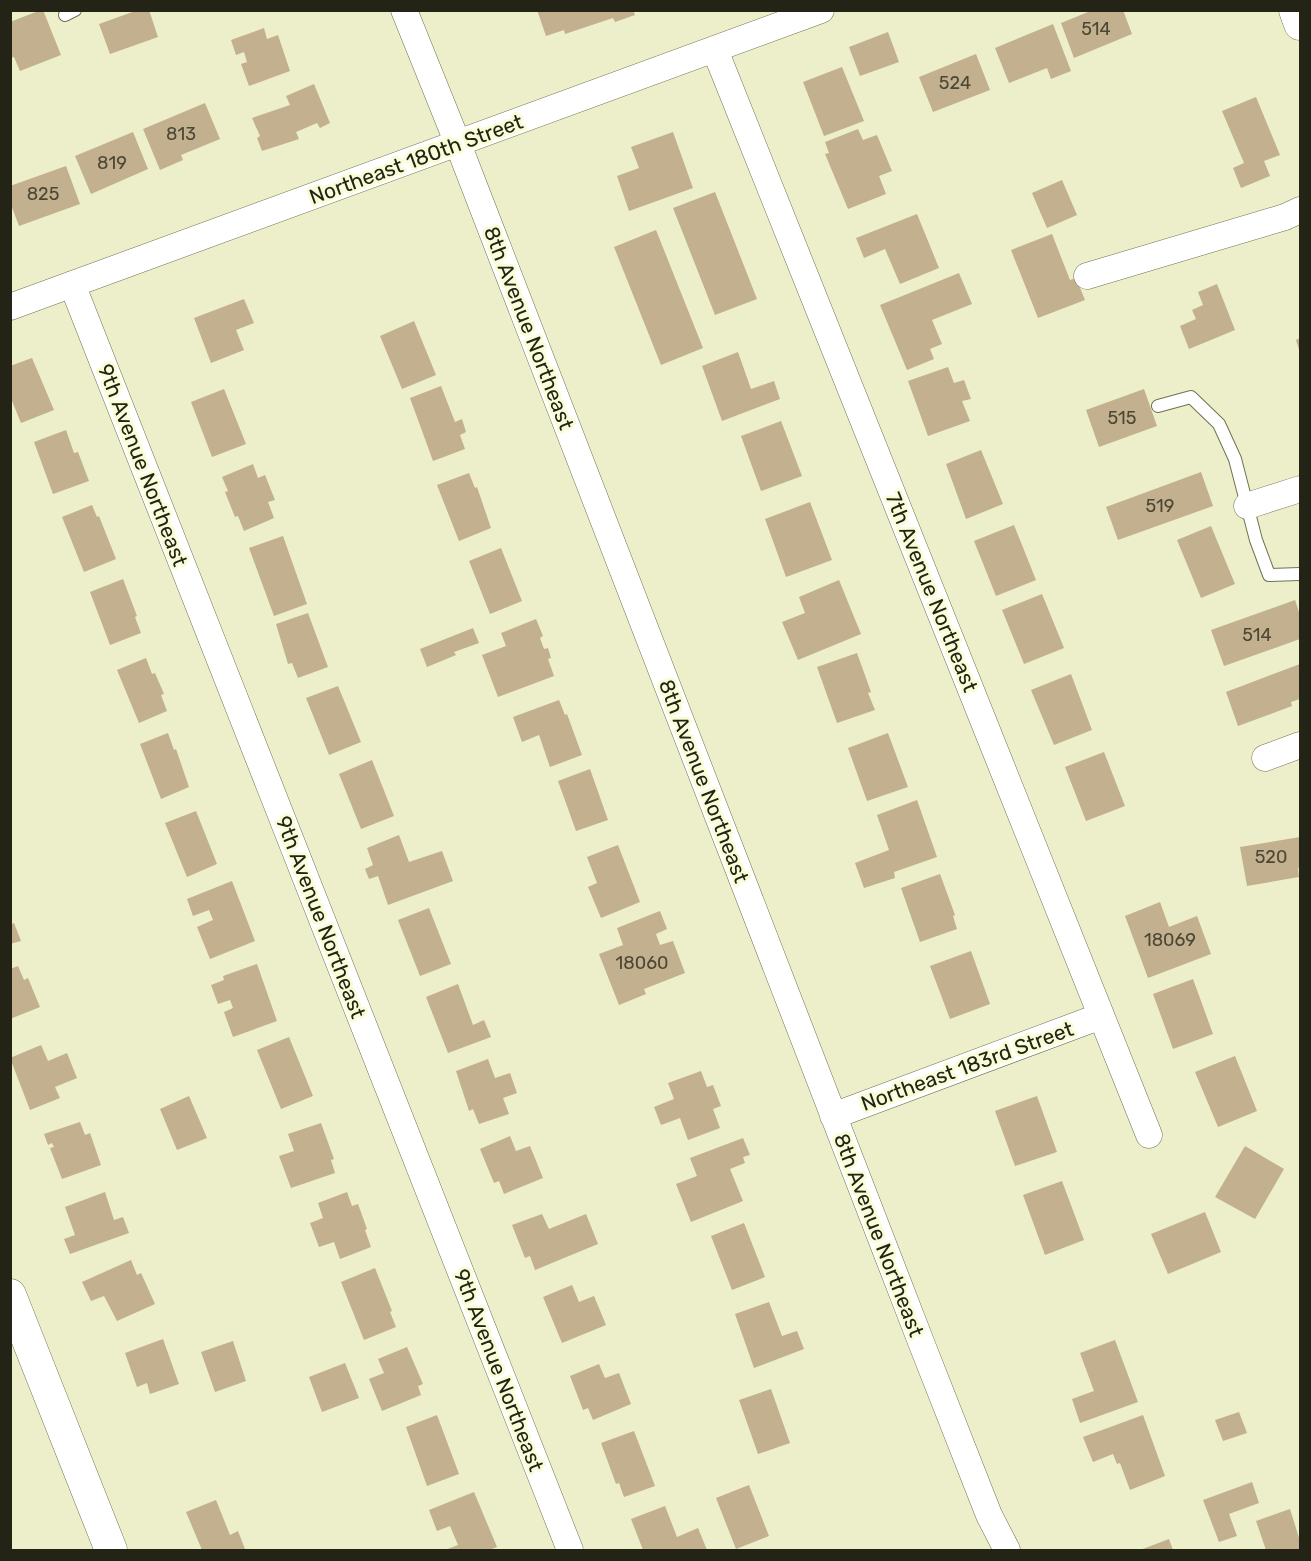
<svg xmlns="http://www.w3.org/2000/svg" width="1311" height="1561" font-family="Rubik,sans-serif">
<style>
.building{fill:#c2b08f}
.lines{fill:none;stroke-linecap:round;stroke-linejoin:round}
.service-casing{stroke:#707251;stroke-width:14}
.minor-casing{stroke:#707251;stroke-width:27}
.tertiary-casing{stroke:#707251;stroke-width:33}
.service{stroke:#fff;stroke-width:12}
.minor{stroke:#fff;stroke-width:26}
.tertiary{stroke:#fff;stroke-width:32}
.labels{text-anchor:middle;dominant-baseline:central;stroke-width:6;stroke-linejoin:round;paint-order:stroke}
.number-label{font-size:18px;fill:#4b4734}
.street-label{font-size:21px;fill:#232416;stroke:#f9fdd7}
</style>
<rect width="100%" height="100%" fill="#ecefca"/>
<!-- building -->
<path class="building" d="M 41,10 L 43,10 L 61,55 L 20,71 L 14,57 L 10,58 L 10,22 Z
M 138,10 L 149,10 L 158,37 L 110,54 L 99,24 Z
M 537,10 L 633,10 L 635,15 L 615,22 L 613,18 L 565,34 L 564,30 L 546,36 Z
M 1093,10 L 1123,10 L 1132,34 L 1074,58 L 1061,23 Z
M 1053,24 L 1071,71 L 1051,79 L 1047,68 L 1009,83 L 995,48 Z
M 264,28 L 267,39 L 278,35 L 290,71 L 249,86 L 241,64 L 247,62 L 244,52 L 236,55 L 231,40 Z
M 888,32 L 899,62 L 860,76 L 849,47 Z
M 976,54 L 990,90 L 933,112 L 919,77 Z
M 842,67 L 864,121 L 824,136 L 803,82 Z
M 314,84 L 330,123 L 320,128 L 317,123 L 296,132 L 299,139 L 262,151 L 257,138 L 260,136 L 252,118 L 290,105 L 286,96 Z
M 1256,97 L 1280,155 L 1264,161 L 1270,176 L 1241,188 L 1233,168 L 1244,163 L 1222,111 Z
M 205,103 L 220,139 L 181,155 L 183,160 L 160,170 L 143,129 Z
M 858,129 L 863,140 L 877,135 L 892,171 L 879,176 L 886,194 L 848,209 L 825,154 L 829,153 L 825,142 Z
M 133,132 L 148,169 L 91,194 L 75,156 Z
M 673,132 L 693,188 L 629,211 L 617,176 L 639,168 L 631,147 Z
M 66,166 L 80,204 L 19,226 L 10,202 L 10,186 Z
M 1062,180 L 1077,215 L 1047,228 L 1032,193 Z
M 715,192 L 757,299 L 715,315 L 673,208 Z
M 917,214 L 939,268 L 900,284 L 885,249 L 864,258 L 856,238 Z
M 656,230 L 703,348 L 661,365 L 614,247 Z
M 1052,234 L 1070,280 L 1076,278 L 1085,300 L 1038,318 L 1011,250 Z
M 959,273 L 972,304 L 932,320 L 942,344 L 930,349 L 934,359 L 907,370 L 880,305 Z
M 1217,284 L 1235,330 L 1189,349 L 1180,326 L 1196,319 L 1192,310 L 1203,305 L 1198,292 Z
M 244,299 L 254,323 L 236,330 L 244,350 L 211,363 L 194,318 Z
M 414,321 L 436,375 L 402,389 L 380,336 Z
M 1300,338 L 1300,353 L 1296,340 Z
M 738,352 L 751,389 L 774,381 L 780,399 L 722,421 L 702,366 Z
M 32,358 L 54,410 L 21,423 L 10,396 L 10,366 Z
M 948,367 L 954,383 L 964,380 L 971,399 L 962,401 L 970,421 L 928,436 L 908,381 Z
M 441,386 L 455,422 L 462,419 L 466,432 L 460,435 L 465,449 L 433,461 L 410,398 Z
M 224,389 L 246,444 L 212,457 L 191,402 Z
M 1144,389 L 1157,426 L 1099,447 L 1086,410 Z
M 781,421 L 802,476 L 761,491 L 741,436 Z
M 66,430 L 74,453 L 78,452 L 89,481 L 53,494 L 34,442 Z
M 981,450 L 1003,504 L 966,519 L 946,464 Z
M 253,464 L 258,478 L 265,475 L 275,500 L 268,502 L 274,518 L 244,531 L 238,516 L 235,517 L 225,492 L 228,491 L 222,477 Z
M 1201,472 L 1213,506 L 1118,540 L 1106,507 Z
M 469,473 L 475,488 L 477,487 L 491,528 L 459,541 L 437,485 Z
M 810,502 L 832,560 L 786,577 L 765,519 Z
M 92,505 L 97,517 L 99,516 L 116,559 L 84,572 L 62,517 Z
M 1014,525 L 1036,580 L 996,596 L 974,541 Z
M 1211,526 L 1235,584 L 1201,598 L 1177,540 Z
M 283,536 L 307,604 L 274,616 L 249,548 Z
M 501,548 L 522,601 L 490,614 L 469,561 Z
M 123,579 L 137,616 L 135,617 L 141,633 L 110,645 L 90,592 Z
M 839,580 L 861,634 L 798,660 L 782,622 L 805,613 L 799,597 Z
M 1042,594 L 1064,648 L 1024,664 L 1002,610 Z
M 1295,600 L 1300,615 L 1300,639 L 1224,666 L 1211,630 Z
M 308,613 L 328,667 L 298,678 L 292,663 L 288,664 L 276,624 Z
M 536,619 L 543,636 L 540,638 L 544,649 L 548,648 L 551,658 L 548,659 L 554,676 L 498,697 L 482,655 L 506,646 L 501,633 Z
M 473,628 L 479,643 L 454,652 L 456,655 L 427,667 L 420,649 Z
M 857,653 L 871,692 L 868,693 L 875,710 L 837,723 L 817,667 Z
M 146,658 L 152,674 L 155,673 L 164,694 L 161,695 L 167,711 L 139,723 L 117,670 Z
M 1300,664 L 1300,699 L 1291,702 L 1292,706 L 1238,726 L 1226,692 Z
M 1071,674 L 1092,730 L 1054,745 L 1031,690 Z
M 338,686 L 361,742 L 329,755 L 306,698 Z
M 559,700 L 565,715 L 567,714 L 582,755 L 550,767 L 539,735 L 522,742 L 513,717 Z
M 168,733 L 174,750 L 176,749 L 189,787 L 161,799 L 140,744 Z
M 888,733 L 908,787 L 867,801 L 848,748 Z
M 1104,752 L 1125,806 L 1086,821 L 1065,767 Z
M 372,760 L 394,816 L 361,829 L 339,774 Z
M 590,769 L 608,820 L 576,831 L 558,781 Z
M 917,800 L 937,857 L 894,872 L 895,878 L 864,888 L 855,863 L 889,850 L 877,815 Z
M 196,811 L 217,864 L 187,877 L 165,823 Z
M 399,835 L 409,862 L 442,851 L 453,881 L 388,905 L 378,876 L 369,879 L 365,869 L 373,865 L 367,848 Z
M 1300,837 L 1300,868 L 1298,868 L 1299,877 L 1247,886 L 1240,847 Z
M 618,845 L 640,902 L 601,918 L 588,887 L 597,883 L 587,857 Z
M 940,874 L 955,915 L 953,916 L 957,929 L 920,942 L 901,888 Z
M 232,881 L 255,941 L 210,959 L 197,927 L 213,920 L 209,910 L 193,916 L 187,899 Z
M 1160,902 L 1169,927 L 1197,916 L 1211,954 L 1148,978 L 1125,916 Z
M 429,908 L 451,964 L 420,976 L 398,920 Z
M 660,911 L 667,929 L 656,934 L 660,945 L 673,941 L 685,973 L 644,989 L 646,994 L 619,1005 L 599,954 L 623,945 L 617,928 Z
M 14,923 L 21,941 L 10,944 L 10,925 Z
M 971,951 L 990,1004 L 950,1019 L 930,966 Z
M 257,964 L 277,1021 L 233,1037 L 224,1012 L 233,1008 L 230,1000 L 218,1004 L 211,985 L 224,980 L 223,976 Z
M 18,966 L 24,980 L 28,978 L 40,1007 L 10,1019 L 10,969 Z
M 1193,979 L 1213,1034 L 1173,1049 L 1153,994 Z
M 458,984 L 473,1025 L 484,1020 L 491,1037 L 448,1053 L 426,997 Z
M 289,1037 L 313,1096 L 281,1109 L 257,1050 Z
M 41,1045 L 48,1061 L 67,1053 L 77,1078 L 55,1087 L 60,1098 L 30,1110 L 10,1058 Z
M 1235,1056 L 1257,1111 L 1218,1127 L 1195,1072 Z
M 488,1059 L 495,1078 L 510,1073 L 517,1093 L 503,1098 L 509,1114 L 479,1124 L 473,1109 L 469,1111 L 456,1071 Z
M 701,1071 L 707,1087 L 713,1085 L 721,1106 L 713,1109 L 720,1128 L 688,1140 L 680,1118 L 661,1125 L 654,1107 L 674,1099 L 668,1083 Z
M 189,1096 L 207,1138 L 177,1150 L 160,1109 Z
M 1037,1096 L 1057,1152 L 1015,1166 L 995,1111 Z
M 80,1122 L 85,1135 L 90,1133 L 101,1165 L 62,1179 L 50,1148 L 54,1147 L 52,1143 L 48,1145 L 44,1134 Z
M 321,1123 L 334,1159 L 331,1160 L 335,1173 L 291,1188 L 279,1156 L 294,1151 L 288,1134 Z
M 510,1136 L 516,1151 L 530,1146 L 543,1178 L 504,1194 L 499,1181 L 494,1183 L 480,1149 Z
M 743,1138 L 750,1155 L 743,1157 L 745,1163 L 730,1169 L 743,1201 L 691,1222 L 676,1184 L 697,1176 L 690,1158 Z
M 1245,1146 L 1284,1169 L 1255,1219 L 1215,1197 Z
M 1062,1181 L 1084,1240 L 1045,1255 L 1023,1195 Z
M 105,1192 L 114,1220 L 123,1217 L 129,1233 L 70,1254 L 64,1239 L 75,1235 L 65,1207 Z
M 347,1192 L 352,1206 L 358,1204 L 367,1229 L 365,1230 L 371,1247 L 340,1259 L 334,1242 L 319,1247 L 310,1223 L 323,1218 L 318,1203 Z
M 1205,1212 L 1221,1252 L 1168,1274 L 1151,1234 Z
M 542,1214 L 549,1229 L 586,1214 L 598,1244 L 535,1270 L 530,1256 L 525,1258 L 512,1225 Z
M 744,1223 L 765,1277 L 732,1290 L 711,1236 Z
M 131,1260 L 137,1275 L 141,1273 L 155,1304 L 117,1321 L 104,1296 L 91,1301 L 82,1282 Z
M 375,1268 L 392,1311 L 390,1312 L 396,1327 L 364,1340 L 341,1282 Z
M 572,1285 L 579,1302 L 594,1296 L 606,1325 L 562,1343 L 543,1297 Z
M 769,1302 L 782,1336 L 797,1331 L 804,1349 L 754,1368 L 735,1314 Z
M 163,1339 L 179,1384 L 150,1394 L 147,1383 L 137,1387 L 125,1353 Z
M 1115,1340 L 1138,1402 L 1080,1423 L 1072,1399 L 1094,1391 L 1080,1353 Z
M 233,1341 L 246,1381 L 215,1392 L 201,1352 Z
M 407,1347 L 423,1384 L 418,1386 L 421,1395 L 382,1411 L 369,1379 L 384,1373 L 378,1359 Z
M 345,1363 L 359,1398 L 322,1412 L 309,1377 Z
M 599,1364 L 605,1378 L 619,1373 L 631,1404 L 593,1420 L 588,1408 L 583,1410 L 570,1376 Z
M 771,1389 L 790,1443 L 758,1454 L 739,1400 Z
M 1239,1412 L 1247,1433 L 1223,1441 L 1215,1420 Z
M 437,1415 L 459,1474 L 427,1486 L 406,1427 Z
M 1143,1415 L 1165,1476 L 1130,1490 L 1120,1463 L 1117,1464 L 1113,1454 L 1093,1462 L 1083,1437 Z
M 634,1431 L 655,1486 L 624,1497 L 619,1483 L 616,1484 L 601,1443 Z
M 1252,1482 L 1259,1503 L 1229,1514 L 1237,1536 L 1219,1542 L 1203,1500 Z
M 749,1485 L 769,1536 L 736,1549 L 716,1498 Z
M 474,1492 L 497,1547 L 489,1550 L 445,1550 L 458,1545 L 450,1526 L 437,1531 L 429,1510 Z
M 216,1500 L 230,1535 L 238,1531 L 245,1549 L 202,1550 L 186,1512 Z
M 665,1506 L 677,1537 L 698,1528 L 707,1550 L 643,1550 L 631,1519 Z
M 1290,1509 L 1300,1541 L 1300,1550 L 1266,1550 L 1256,1521 Z
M 1169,1539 L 1173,1550 L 1140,1550 Z"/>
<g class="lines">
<!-- service casing -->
<g class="service-casing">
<path id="service" d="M 65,15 L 75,10
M 1158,406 L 1191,397 L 1219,424 L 1235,459 L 1256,540 L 1269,575 L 1300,574"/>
</g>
<!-- minor casing -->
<g class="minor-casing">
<path id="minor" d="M 404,10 L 458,144 L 921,1342 L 989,1515 L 1007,1550
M 715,50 L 1149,1135
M 1087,276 L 1285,217 L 1300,210
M 72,284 L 570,1550
M 10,307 L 821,10
M 1247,506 L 1300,489
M 1265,758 L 1300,745
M 833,1116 L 1101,1016"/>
</g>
<!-- tertiary casing -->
<g class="tertiary-casing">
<path id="tertiary" d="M 1295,10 L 1300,24
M 10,1295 L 111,1550"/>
</g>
<!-- service -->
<use href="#service" class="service"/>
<!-- minor -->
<use href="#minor" class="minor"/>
<!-- tertiary -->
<use href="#tertiary" class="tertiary"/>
</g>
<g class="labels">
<!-- number labels -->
<g class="number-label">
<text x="1096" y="29">514</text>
<text x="955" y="83">524</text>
<text x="181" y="134">813</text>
<text x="112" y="163">819</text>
<text x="43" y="194">825</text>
<text x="1122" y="418">515</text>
<text x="1160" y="506">519</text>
<text x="1257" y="635">514</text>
<text x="1271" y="857">520</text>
<text x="1170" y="940">18069</text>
<text x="642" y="963">18060</text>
</g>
<!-- street labels -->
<g class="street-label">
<text transform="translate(416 159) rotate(-20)">Northeast 180th Street</text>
<text transform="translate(529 328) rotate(69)">8th Avenue Northeast</text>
<text transform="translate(143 465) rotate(69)">9th Avenue Northeast</text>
<text transform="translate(932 592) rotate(68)">7th Avenue Northeast</text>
<text transform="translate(704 781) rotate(69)">8th Avenue Northeast</text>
<text transform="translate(321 917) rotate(69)">9th Avenue Northeast</text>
<text transform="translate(967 1066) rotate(-20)">Northeast 183rd Street</text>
<text transform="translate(879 1235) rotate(69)">8th Avenue Northeast</text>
<text transform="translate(499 1370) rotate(69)">9th Avenue Northeast</text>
</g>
</g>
<!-- border -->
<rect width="1311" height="1561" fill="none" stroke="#232416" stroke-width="24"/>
</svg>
